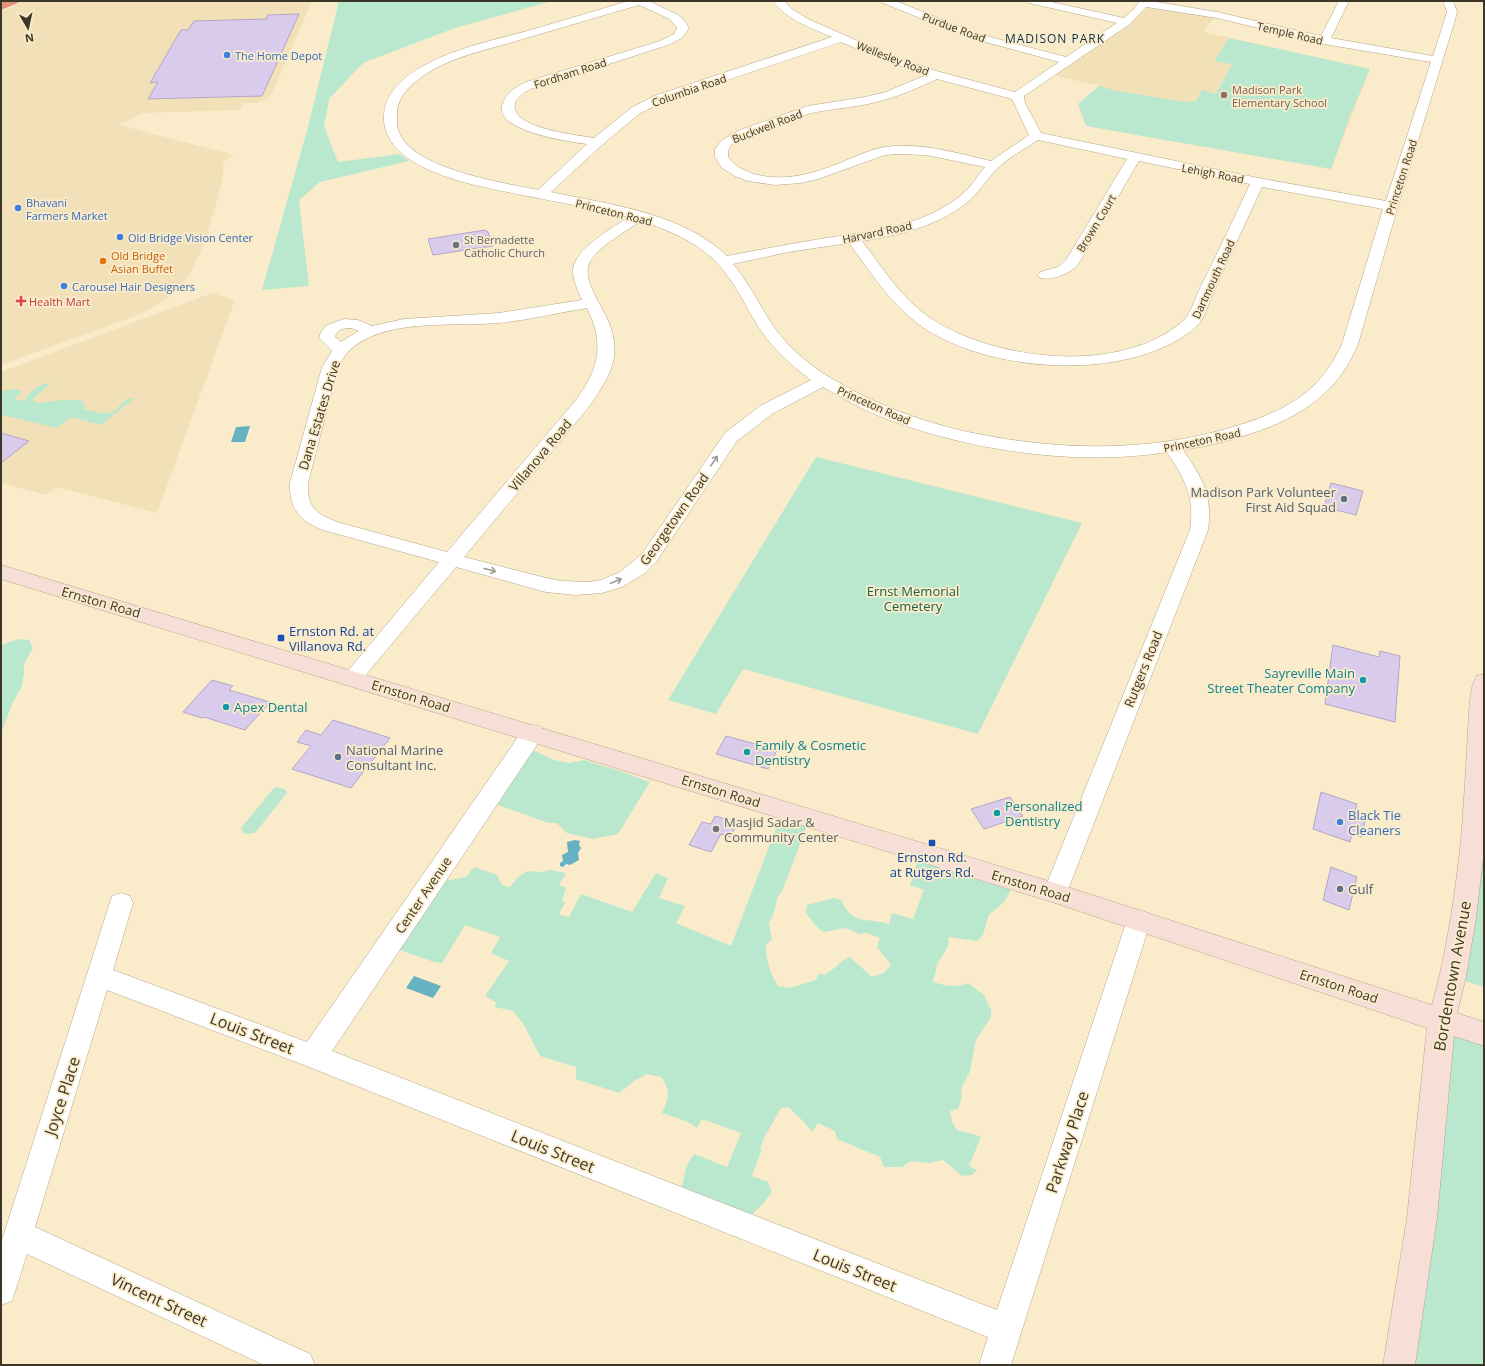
<svg xmlns="http://www.w3.org/2000/svg" width="1485" height="1366" font-family="'Open Sans',sans-serif">
<style>
.built{fill:#f2e1b8}
.green{fill:#b9e8ce}
.water{fill:#66b2c2}
.building{fill:#d9cbec;stroke:#b4a6c5}
.lines{fill:none;stroke-linecap:round;stroke-linejoin:round}
.street-casing{stroke:#b3a686;stroke-width:1}
.secondary-casing{stroke:#b3a686;stroke-width:1}
.highway-casing{stroke:#fff;stroke-width:1}
.street{fill:#fff;fill-rule:evenodd}
.secondary{fill:#f7ded7;fill-rule:evenodd}
.highway{fill:#e59079;fill-rule:evenodd}
.oneway{stroke:#9e9a94}
.shop-dot{fill:#3f7fe0;stroke:#faeccb;stroke-width:1.5}
.education-dot{fill:#8d6e63;stroke:#faeccb;stroke-width:1.5}
.worship-dot{fill:#6b7280;stroke:#faeccb;stroke-width:1.5}
.food-dot{fill:#e8710a;stroke:#faeccb;stroke-width:1.5}
.health-dot{fill:#e0444e;stroke:#faeccb;stroke-width:1.5}
.service-dot{fill:#5c6f8a;stroke:#faeccb;stroke-width:1.5}
.transit-dot{fill:#1a4fb4;stroke:#faeccb;stroke-width:1.5}
.culture-dot{fill:#0f9aa8;stroke:#faeccb;stroke-width:1.5}
.labels{text-anchor:middle;dominant-baseline:central;stroke-width:3.5;stroke-linejoin:round;paint-order:stroke}
.far-street-label{font-size:11px;fill:#3c3629;stroke:#faeccb}
.far-shop-label{font-size:11px;fill:#366cbe;stroke:#faeccb;text-anchor:start}
.far-education-label{font-size:11px;fill:#785e54;stroke:#faeccb;text-anchor:start}
.far-worship-label{font-size:11px;fill:#5b616d;stroke:#faeccb;text-anchor:start}
.far-food-label{font-size:11px;fill:#c56008;stroke:#faeccb;text-anchor:start}
.far-health-label{font-size:11px;fill:#be3a42;stroke:#faeccb;text-anchor:start}
.far-neighbourhood-label{font-size:12px;letter-spacing:1px;fill:#0f314a;stroke:#faeccb}
.street-label{font-size:13px;fill:#3c3629;stroke:#faeccb}
.service-label{font-size:13px;fill:#4e5e75;stroke:#faeccb;text-anchor:start}
.park-label{font-size:13px;fill:#1a6344;stroke:#faeccb}
.transit-label{font-size:13px;fill:#164399;stroke:#faeccb;text-anchor:start}
.culture-label{font-size:13px;fill:#0d838f;stroke:#faeccb;text-anchor:start}
.shop-label{font-size:13px;fill:#366cbe;stroke:#faeccb;text-anchor:start}
.worship-label{font-size:13px;fill:#5b616d;stroke:#faeccb;text-anchor:start}
.near-street-label{font-size:16px;fill:#3c3629;stroke:#faeccb}
</style>
<rect width="100%" height="100%" fill="#faeccb"/>
<!-- built -->
<path class="built" d="M 6,1 L 312,1 L 271,95 L 267,99 L 256,103 L 243,103 L 239,110 L 143,113 L 119,125 L 234,155 L 222,163 L 224,166 L 221,185 L 206,240 L 190,273 L 183,283 L 167,299 L 143,313 L 1,365 L 1,4 Z
M 1144,3 L 1217,15 L 1203,32 L 1370,69 L 1331,169 L 1086,126 L 1078,104 L 1099,86 L 1049,74 Z
M 212,293 L 235,300 L 157,513 L 57,487 L 46,495 L 1,483 L 1,463 L 28,441 L 1,433 L 1,372 Z"/>
<!-- green -->
<path class="green" d="M 339,1 L 552,1 L 455,28 L 363,63 L 329,99 L 324,126 L 338,162 L 400,154 L 409,161 L 320,182 L 299,200 L 309,286 L 262,290 L 308,127 Z
M 1229,38 L 1370,69 L 1350,115 L 1331,169 L 1086,126 L 1078,104 L 1099,86 L 1117,91 L 1185,102 L 1196,101 L 1202,90 L 1216,94 L 1232,64 L 1214,61 Z
M 49,382 L 49,385 L 33,399 L 36,403 L 63,400 L 81,400 L 85,405 L 83,409 C 90,411 106,415 112,412 C 120,408 123,398 133,398 L 132,400 L 101,425 L 71,417 L 57,428 L 3,415 L 1,417 L 1,391 C 9,391 16,386 22,393 L 14,398 L 20,401 L 26,400 L 26,397 L 37,387 Z
M 816,457 L 1082,523 L 978,734 L 743,669 L 716,714 L 668,700 Z
M 19,639 L 29,640 L 33,648 L 24,664 L 24,674 L 21,688 L 12,704 L 1,734 L 1,645 Z
M 1484,682 L 1484,987 L 1453,977 Z
M 524,746 L 554,760 L 569,763 L 584,760 L 620,771 L 650,782 L 618,834 L 593,839 L 567,833 L 557,823 L 548,823 L 487,801 Z
M 278,787 L 286,790 L 287,793 L 255,833 L 246,834 L 243,832 L 241,828 L 274,788 Z
M 783,810 L 810,818 L 782,891 L 777,898 L 775,910 L 769,924 L 772,939 L 766,946 C 766,961 770,973 778,986 L 790,988 L 816,980 L 819,973 L 824,975 C 836,969 838,962 850,957 L 872,977 L 884,973 L 891,965 L 877,947 L 880,938 L 867,933 L 859,934 L 846,928 L 823,932 L 815,925 L 806,913 L 807,905 L 834,898 L 841,900 C 853,926 866,917 889,924 L 892,913 L 913,919 L 924,890 L 910,885 L 921,852 L 1014,880 C 1008,897 1005,904 989,914 L 983,935 L 977,941 L 949,937 L 948,946 L 937,965 L 933,982 C 945,986 955,988 968,983 L 984,995 L 991,1010 L 991,1017 L 976,1040 L 970,1071 L 961,1089 L 962,1096 L 958,1109 L 950,1111 C 954,1138 962,1128 981,1137 L 969,1166 L 977,1170 L 972,1175 L 962,1176 L 943,1160 L 929,1163 L 911,1161 L 902,1167 L 884,1167 L 880,1157 L 837,1139 L 835,1131 L 818,1123 L 812,1132 L 802,1120 L 788,1107 L 781,1108 L 764,1138 L 760,1149 L 762,1149 L 752,1176 L 768,1182 L 772,1192 L 762,1205 L 749,1217 L 679,1201 L 686,1167 L 694,1154 L 727,1167 L 741,1133 L 702,1119 L 697,1128 L 688,1122 L 662,1113 C 669,1099 671,1090 661,1077 L 647,1074 L 634,1081 L 619,1093 L 576,1079 L 576,1067 L 540,1056 L 524,1025 L 513,1011 L 495,1007 L 496,1002 L 485,996 L 509,961 L 491,953 L 500,937 L 465,925 L 442,963 L 434,962 L 388,946 L 436,875 L 450,880 L 466,877 L 474,867 L 497,875 L 501,884 L 509,888 L 518,877 L 528,871 L 542,872 L 550,870 L 566,873 L 559,885 L 566,888 L 562,901 L 565,902 L 559,914 L 569,917 L 581,894 L 632,912 L 656,873 L 668,878 L 659,898 L 685,906 L 676,923 L 731,946 Z
M 1442,1019 L 1484,1034 L 1484,1365 L 1399,1365 Z"/>
<!-- water -->
<path class="water" d="M 250,426 L 245,442 L 231,442 L 236,427 Z
M 575,840 L 580,841 L 579,845 L 581,848 L 578,853 L 579,860 L 570,865 L 566,864 L 563,867 L 560,866 L 560,863 L 563,861 L 562,855 L 568,852 L 567,842 Z
M 414,976 L 441,986 L 433,998 L 406,988 Z"/>
<!-- building -->
<path class="building" d="M 299,14 L 262,96 L 148,99 L 158,82 L 150,83 L 181,30 L 188,30 L 194,21 L 266,19 L 268,15 Z
M 485,230 L 488,232 L 493,246 L 433,255 L 428,239 Z
M 1,433 L 29,441 L 1,463 Z
M 1331,483 L 1363,491 L 1356,515 L 1324,507 Z
M 1333,645 L 1379,657 L 1380,651 L 1400,656 L 1395,722 L 1325,704 Z
M 212,680 L 233,686 L 229,690 L 270,702 L 245,730 L 204,717 L 202,718 L 183,712 Z
M 333,720 L 390,738 L 351,788 L 292,769 L 311,746 L 297,742 L 306,730 L 321,735 Z
M 726,736 L 777,750 L 768,769 L 716,754 Z
M 1321,792 L 1357,804 L 1355,812 L 1366,815 L 1362,837 L 1352,834 L 1350,842 L 1313,829 Z
M 1010,797 L 1023,816 L 984,829 L 971,809 Z
M 715,816 L 738,823 L 730,837 L 721,834 L 711,852 L 689,845 L 702,822 L 711,824 Z
M 1331,867 L 1357,877 L 1349,910 L 1323,900 Z"/>
<g class="lines">
<!-- street casing -->
<g class="street-casing">
<path id="street" d="M 628,1 L 649,1 L 678,15 L 684,20 L 689,28 L 682,38 L 668,45 L 531,89 C 523,93 513,99 515,109 C 519,129 577,135 594,138 L 631,108 L 654,96 L 832,37 C 811,28 787,20 773,1 L 784,1 L 792,9 L 808,19 L 897,58 L 940,72 L 1015,92 L 1059,62 L 967,37 L 883,3 L 882,1 L 896,1 L 975,33 L 1066,57 L 1117,23 L 1029,3 L 1028,1 L 1047,1 L 1124,18 L 1134,9 L 1140,1 L 1151,1 L 1217,12 L 1321,36 L 1339,1 L 1349,1 L 1331,38 L 1433,56 L 1447,12 L 1443,1 L 1453,1 L 1457,12 L 1455,20 L 1398,206 L 1358,344 C 1351,360 1343,375 1330,388 C 1295,425 1232,442 1183,450 C 1202,477 1213,496 1208,530 L 1064,900 L 1055,903 L 1046,900 L 1043,893 L 1190,530 C 1195,497 1185,479 1167,452 C 1073,468 949,448 863,409 C 849,402 836,394 823,387 L 772,414 L 737,441 L 656,562 L 645,573 L 622,587 L 602,593 L 575,595 L 546,592 L 456,567 L 359,683 L 352,685 L 345,683 L 342,678 L 439,562 L 323,530 C 300,521 289,509 290,483 L 322,367 L 332,351 L 319,338 L 321,332 L 327,325 L 344,319 L 358,320 L 372,326 L 404,319 L 499,313 L 582,300 C 578,291 573,281 573,270 C 574,249 613,228 628,217 C 593,208 557,202 522,195 C 493,189 462,184 434,172 C 412,163 386,147 384,121 C 381,62 484,43 527,31 C 561,21 595,11 628,1 ZM 639,5 L 670,19 L 677,28 L 674,34 L 660,41 L 526,82 C 516,87 507,92 503,103 C 491,131 570,142 587,144 L 538,190 C 504,183 407,168 398,129 C 397,126 397,121 397,117 C 395,94 418,78 436,68 C 463,54 494,48 523,39 C 562,28 600,16 639,5 ZM 1146,7 L 1217,18 L 1324,44 L 1431,62 L 1386,201 L 1258,178 L 1041,133 L 1025,103 L 1024,96 L 1130,24 ZM 841,42 L 889,62 L 926,75 L 886,92 L 865,97 L 808,106 L 740,130 L 722,140 L 715,149 L 715,157 L 722,168 L 735,176 L 748,181 L 775,185 L 801,183 L 818,179 L 885,155 L 898,154 L 926,155 L 985,167 C 979,174 974,182 968,189 C 929,227 871,231 820,239 C 789,244 758,250 727,256 C 683,213 608,204 551,192 L 602,145 L 639,114 L 662,102 ZM 937,79 L 1012,99 L 1029,135 L 991,161 C 956,153 921,142 885,147 C 872,149 859,155 847,160 C 819,172 789,182 758,175 C 746,172 735,167 728,157 C 728,152 728,149 731,145 C 743,135 800,115 816,112 C 838,108 859,107 880,101 C 900,96 918,88 937,79 ZM 1038,140 L 1127,159 L 1066,260 L 1058,267 L 1040,272 L 1038,275 L 1040,278 C 1052,281 1068,274 1077,266 L 1139,161 L 1250,184 C 1234,219 1217,254 1200,288 C 1196,296 1190,315 1184,320 C 1122,376 995,361 930,318 C 902,299 882,267 862,241 C 899,235 935,227 965,204 C 979,194 986,179 998,168 C 1009,157 1025,149 1038,140 ZM 1262,187 L 1383,209 L 1342,344 C 1336,357 1329,369 1319,380 C 1298,404 1266,417 1236,426 C 1153,452 1063,451 978,434 C 926,424 874,404 829,377 C 808,364 788,347 774,327 C 760,306 749,283 733,264 L 788,252 L 849,243 C 870,271 889,302 917,323 C 984,374 1132,384 1197,326 C 1204,320 1210,300 1214,291 C 1230,256 1246,222 1262,187 ZM 641,221 C 668,230 696,241 716,262 C 734,280 744,304 758,326 C 772,348 790,364 811,380 L 760,406 L 725,433 L 642,554 L 620,572 L 601,580 L 589,582 L 561,581 L 546,578 L 464,557 L 588,408 C 598,393 609,379 613,362 C 616,349 614,335 609,323 C 603,307 582,281 589,264 C 596,247 627,231 641,221 ZM 587,308 C 605,344 599,369 576,400 L 447,552 L 337,522 C 315,513 307,507 308,483 L 338,367 C 341,362 344,356 348,352 C 382,317 454,327 499,323 C 528,320 557,313 587,308 ZM 351,328 L 359,331 L 341,342 L 335,337 C 337,329 344,328 351,328 Z
M 533,725 L 541,727 L 544,733 L 541,739 L 332,1051 L 997,1310 L 1127,920 L 1130,913 L 1139,910 L 1148,913 L 1151,920 L 1011,1365 L 979,1365 L 988,1337 L 304,1065 L 107,990 L 35,1227 L 310,1354 L 315,1365 L 264,1365 L 27,1254 L 12,1301 L 1,1305 L 1,1243 L 112,896 L 121,893 L 130,896 L 133,903 L 113,970 L 307,1042 L 525,727 Z"/>
</g>
<!-- secondary casing -->
<g class="secondary-casing">
<path id="secondary" d="M 1,565 L 1055,883 L 1432,1005 C 1447,951 1455,895 1461,840 C 1464,803 1466,767 1468,730 C 1469,715 1469,689 1476,676 L 1484,674 L 1484,850 L 1476,918 L 1466,977 L 1457,1013 L 1484,1022 L 1484,1046 L 1454,1036 L 1437,1218 L 1415,1365 L 1383,1365 L 1407,1218 L 1427,1028 L 1055,903 L 1,579 Z"/>
</g>
<!-- highway casing -->
<g class="highway-casing">
<path id="highway" d="M 5,1 L 20,1 L 18,3 L 1,10 L 1,3 Z"/>
</g>
<!-- street -->
<use href="#street" class="street"/>
<!-- secondary -->
<use href="#secondary" class="secondary"/>
<!-- highway -->
<use href="#highway" class="highway"/>
</g>
<!-- one-way arrows -->
<defs><path id="oneway-shaft" d="M-6 0H5M1.5-3L5.5 0L1.5 3" fill="none" stroke-width="1.6" stroke-linecap="round" stroke-linejoin="round"/></defs>
<g class="oneway">
<use href="#oneway-shaft" transform="translate(714 461) rotate(-56)"/>
<use href="#oneway-shaft" transform="translate(490 570) rotate(15)"/>
<use href="#oneway-shaft" transform="translate(616 581) rotate(-21)"/>
</g>
<!-- markers -->
<g class="shop-dot">
<circle cx="227" cy="55" r="4"/>
<circle cx="18" cy="208" r="4"/>
<circle cx="120" cy="237" r="4"/>
<circle cx="64" cy="286" r="4"/>
<circle cx="1340" cy="822" r="4"/>
</g>
<circle class="education-dot" cx="1224" cy="95" r="4"/>
<g class="worship-dot">
<circle cx="456" cy="245" r="4"/>
<circle cx="716" cy="829" r="4"/>
</g>
<circle class="food-dot" cx="103" cy="261" r="4"/>
<path class="health-dot" d="M19 295h4v4h4v4h-4v4h-4v-4h-4v-4h4z"/>
<g class="service-dot">
<circle cx="1344" cy="499" r="4"/>
<circle cx="338" cy="757" r="4"/>
<circle cx="1340" cy="889" r="4"/>
</g>
<g class="transit-dot">
<rect x="277" y="634" width="8" height="8" rx="2"/>
<rect x="928" y="839" width="8" height="8" rx="2"/>
</g>
<g class="culture-dot">
<circle cx="1363" cy="680" r="4"/>
<circle cx="226" cy="707" r="4"/>
<circle cx="747" cy="752" r="4"/>
<circle cx="997" cy="813" r="4"/>
</g>
<g class="labels">
<!-- far-street labels -->
<g class="far-street-label">
<text transform="translate(954 27) rotate(20)">Purdue Road</text>
<text transform="translate(1290 33) rotate(13)">Temple Road</text>
<text transform="translate(893 58) rotate(21)">Wellesley Road</text>
<text transform="translate(570 73) rotate(-18)">Fordham Road</text>
<text transform="translate(689 90) rotate(-19)">Columbia Road</text>
<text transform="translate(767 126) rotate(-21)">Buckwell Road</text>
<text transform="translate(1213 173) rotate(11)">Lehigh Road</text>
<text transform="translate(1401 177) rotate(-72)">Princeton Road</text>
<text transform="translate(614 212) rotate(14)">Princeton Road</text>
<text transform="translate(1096 223) rotate(-59)">Brown Court</text>
<text transform="translate(877 232) rotate(-12)">Harvard Road</text>
<text transform="translate(1213 279) rotate(-65)">Dartmouth Road</text>
<text transform="translate(874 405) rotate(24)">Princeton Road</text>
<text transform="translate(1202 440) rotate(-12)">Princeton Road</text>
</g>
<!-- far-shop labels -->
<g class="far-shop-label">
<text x="235" y="55">The Home Depot</text>
<text x="26" y="202">Bhavani<tspan x="26" dy="13">Farmers Market</tspan></text>
<text x="128" y="237">Old Bridge Vision Center</text>
<text x="72" y="286">Carousel Hair Designers</text>
</g>
<!-- far-education labels -->
<g class="far-education-label">
<text x="1232" y="89">Madison Park<tspan x="1232" dy="13">Elementary School</tspan></text>
</g>
<!-- far-worship labels -->
<g class="far-worship-label">
<text x="464" y="239">St Bernadette<tspan x="464" dy="13">Catholic Church</tspan></text>
</g>
<!-- far-food labels -->
<g class="far-food-label">
<text x="111" y="255">Old Bridge<tspan x="111" dy="13">Asian Buffet</tspan></text>
</g>
<!-- far-health labels -->
<g class="far-health-label">
<text x="29" y="301">Health Mart</text>
</g>
<!-- far-neighbourhood labels -->
<g class="far-neighbourhood-label">
<text x="1055" y="38">MADISON PARK</text>
</g>
<!-- street labels -->
<g class="street-label">
<text transform="translate(319 415) rotate(-73)">Dana Estates Drive</text>
<text transform="translate(540 455) rotate(-50)">Villanova Road</text>
<text transform="translate(674 519) rotate(-55)">Georgetown Road</text>
<text transform="translate(101 602) rotate(16)">Ernston Road</text>
<text transform="translate(1143 669) rotate(-68)">Rutgers Road</text>
<text transform="translate(411 696) rotate(17)">Ernston Road</text>
<text transform="translate(721 791) rotate(17)">Ernston Road</text>
<text transform="translate(1031 886) rotate(17)">Ernston Road</text>
<text transform="translate(423 895) rotate(-56)">Center Avenue</text>
<text transform="translate(1339 986) rotate(18)">Ernston Road</text>
</g>
<!-- service labels -->
<g class="service-label">
<text x="1336" y="492" text-anchor="end">Madison Park Volunteer<tspan x="1336" dy="15">First Aid Squad</tspan></text>
<text x="346" y="750">National Marine<tspan x="346" dy="15">Consultant Inc.</tspan></text>
<text x="1348" y="889">Gulf</text>
</g>
<!-- park labels -->
<g class="park-label">
<text x="913" y="591">Ernst Memorial<tspan x="913" dy="15">Cemetery</tspan></text>
</g>
<!-- transit labels -->
<g class="transit-label">
<text x="289" y="631">Ernston Rd. at<tspan x="289" dy="15">Villanova Rd.</tspan></text>
<text x="932" y="857" text-anchor="middle">Ernston Rd.<tspan x="932" dy="15">at Rutgers Rd.</tspan></text>
</g>
<!-- culture labels -->
<g class="culture-label">
<text x="1355" y="673" text-anchor="end">Sayreville Main<tspan x="1355" dy="15">Street Theater Company</tspan></text>
<text x="234" y="707">Apex Dental</text>
<text x="755" y="745">Family &amp; Cosmetic<tspan x="755" dy="15">Dentistry</tspan></text>
<text x="1005" y="806">Personalized<tspan x="1005" dy="15">Dentistry</tspan></text>
</g>
<!-- shop labels -->
<g class="shop-label">
<text x="1348" y="815">Black Tie<tspan x="1348" dy="15">Cleaners</tspan></text>
</g>
<!-- worship labels -->
<g class="worship-label">
<text x="724" y="822">Masjid Sadar &amp;<tspan x="724" dy="15">Community Center</tspan></text>
</g>
<!-- near-street labels -->
<g class="near-street-label">
<text transform="translate(1452 976) rotate(-80)">Bordentown Avenue</text>
<text transform="translate(252 1033) rotate(21)">Louis Street</text>
<text transform="translate(62 1096) rotate(-72)">Joyce Place</text>
<text transform="translate(1067 1142) rotate(-72)">Parkway Place</text>
<text transform="translate(553 1151) rotate(22)">Louis Street</text>
<text transform="translate(855 1270) rotate(22)">Louis Street</text>
<text transform="translate(159 1300) rotate(25)">Vincent Street</text>
</g>
</g>
<!-- border -->
<rect width="1485" height="1366" fill="none" stroke="#3c3629" stroke-width="4"/>
<!-- north arrow -->
<g transform="translate(28 28) rotate(171)" stroke="#faeccb" stroke-width="3" paint-order="stroke">
<path d="M0-3L7 15L0 10L-7 15Z" fill="#3c3629"/>
<text y="-6" font-size="11" font-weight="bold" text-anchor="middle" fill="#3c3629">N</text>
</g>
</svg>
